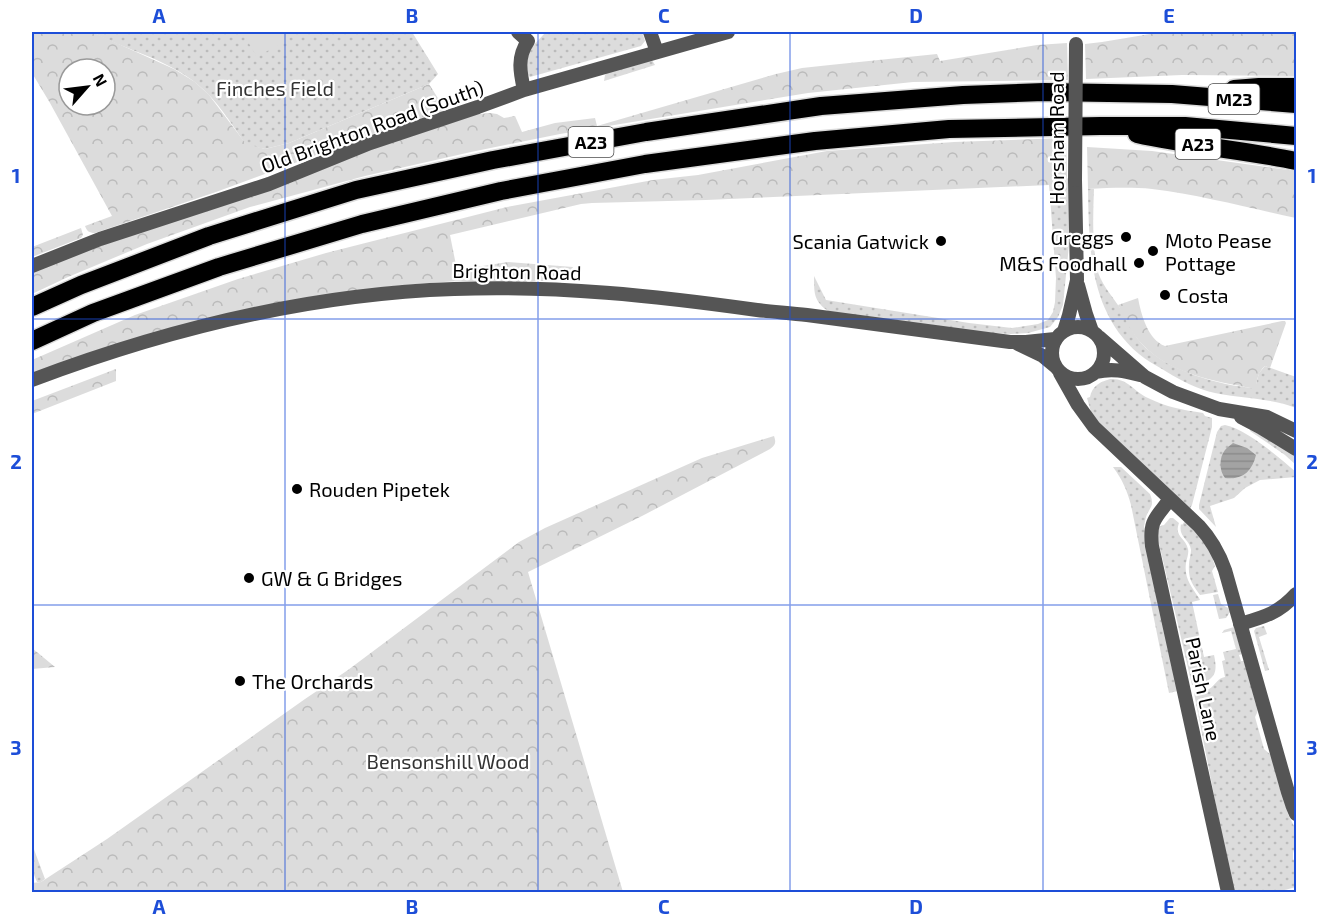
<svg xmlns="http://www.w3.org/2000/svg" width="1328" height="924" font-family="'Exo 2',sans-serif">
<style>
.grass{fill:url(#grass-dots)}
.forest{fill:url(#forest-crowns);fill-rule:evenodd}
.garden{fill:#dcdcdc}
.water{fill:url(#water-rules)}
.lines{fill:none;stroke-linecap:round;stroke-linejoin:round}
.highway-casing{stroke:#dbdbdb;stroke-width:21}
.minor{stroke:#555;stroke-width:14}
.highway{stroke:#000;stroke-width:18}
.minor-bridge{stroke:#555;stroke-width:14}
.grid{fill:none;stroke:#1d4ed8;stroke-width:1.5;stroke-opacity:0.55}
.poi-dot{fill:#000;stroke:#fff;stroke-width:2}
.labels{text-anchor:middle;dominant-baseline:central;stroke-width:4.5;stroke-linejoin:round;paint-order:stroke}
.shield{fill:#fff;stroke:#4c4c4c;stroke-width:1.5}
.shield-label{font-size:18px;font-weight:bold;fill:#000}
.park-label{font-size:20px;fill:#333;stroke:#fff}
.street-label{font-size:20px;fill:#000;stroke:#fff}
.poi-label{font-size:20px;fill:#000;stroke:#fff;text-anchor:start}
.neatline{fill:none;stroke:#1d4ed8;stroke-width:2}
.grid-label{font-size:20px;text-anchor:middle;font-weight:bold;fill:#1d4ed8}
</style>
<defs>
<pattern id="grass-dots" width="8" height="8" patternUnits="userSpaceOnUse" patternTransform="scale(1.5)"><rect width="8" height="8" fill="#dcdcdc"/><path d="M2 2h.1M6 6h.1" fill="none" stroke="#bbb" stroke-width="1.8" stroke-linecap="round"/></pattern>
<pattern id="forest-crowns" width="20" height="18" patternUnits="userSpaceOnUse" patternTransform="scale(1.5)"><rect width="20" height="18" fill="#dcdcdc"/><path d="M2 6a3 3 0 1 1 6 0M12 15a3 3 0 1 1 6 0" fill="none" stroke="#bbb"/></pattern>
<pattern id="water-rules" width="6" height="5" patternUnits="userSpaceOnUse" patternTransform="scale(1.5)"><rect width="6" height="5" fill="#a3a3a3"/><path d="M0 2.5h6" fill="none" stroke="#8b8b8b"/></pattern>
</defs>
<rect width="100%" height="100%" fill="#fff"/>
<!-- grass -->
<path class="grass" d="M 92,32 L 412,32 L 438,74 L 429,84 L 289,143 L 265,149 L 246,145 C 231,123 217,100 196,83 C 166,59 126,50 92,32 Z
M 544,32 L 642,32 L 645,41 L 641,46 L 530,77 L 527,74 L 523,60 L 530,49 L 545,33 Z
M 652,60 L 655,65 L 604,81 L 605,75 L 607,73 Z
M 1067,178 L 1070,180 L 1069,245 L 1063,305 L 1058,317 L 1050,327 L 1028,333 L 1011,334 L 976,332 L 831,313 C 814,302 814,295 814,276 L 826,300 L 969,323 L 1012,328 L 1038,324 L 1048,320 L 1053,312 L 1055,302 L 1056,278 L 1050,197 L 1064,197 Z
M 1088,189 L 1094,189 C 1093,215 1092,242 1097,268 C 1100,283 1111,294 1120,308 C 1127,319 1132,333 1141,343 C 1165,370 1220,386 1255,388 L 1259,373 L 1265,366 L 1296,377 L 1296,408 C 1268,397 1236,399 1207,391 C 1191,386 1176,378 1162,369 C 1154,364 1146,360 1139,354 C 1089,312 1089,248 1088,189 Z
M 1110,379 C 1128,378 1133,391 1148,398 C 1166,407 1183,410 1203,413 L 1205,416 L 1212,418 L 1212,427 L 1192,505 L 1189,510 L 1103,429 L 1091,412 L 1087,398 L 1090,397 C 1092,386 1100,382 1110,379 Z
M 1225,425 C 1248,430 1278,457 1296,472 L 1296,477 L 1260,480 L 1245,488 L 1234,498 L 1210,506 L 1216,527 L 1199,509 L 1199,505 L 1217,432 L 1221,426 Z
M 1250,429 L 1294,454 L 1296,456 L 1296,465 L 1285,455 L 1250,431 Z
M 1113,467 L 1121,467 L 1150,494 C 1155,507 1150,506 1146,517 C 1145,520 1145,523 1144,526 L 1178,691 L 1169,693 L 1131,505 C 1127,490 1122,479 1113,467 Z
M 1170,518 L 1173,518 L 1179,523 C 1174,537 1185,537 1188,549 C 1189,553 1187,558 1186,563 C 1184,578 1191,586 1199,598 L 1200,600 L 1192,602 L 1204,657 L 1214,655 C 1219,677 1212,681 1192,685 L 1157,535 L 1157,527 L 1164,525 Z
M 1185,521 L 1200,535 L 1214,559 L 1213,560 L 1215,566 L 1212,571 L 1218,592 L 1200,595 C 1192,584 1188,579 1189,564 C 1189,560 1191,555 1191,550 C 1190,539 1178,538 1181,524 L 1182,525 Z
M 1218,594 L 1221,604 L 1228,608 L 1230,612 L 1226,618 L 1219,619 L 1213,595 Z
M 1264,626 L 1267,634 L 1259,637 L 1269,670 L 1265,671 L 1254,631 L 1256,628 Z
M 1234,627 L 1242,654 L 1239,655 L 1241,661 L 1244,661 L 1258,709 L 1257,713 L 1255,717 L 1264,749 L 1272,756 L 1288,814 L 1296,830 L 1296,842 L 1293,853 L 1293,859 L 1296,864 L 1296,887 L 1277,892 L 1233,892 L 1194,693 C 1198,692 1204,691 1209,689 C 1216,685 1217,678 1225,677 L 1222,661 L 1225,660 L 1223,652 L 1236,649 L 1231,631 L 1222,633 L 1224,630 Z
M 32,844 L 45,879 L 41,882 L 37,882 L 32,870 Z"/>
<!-- forest -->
<path class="forest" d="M 32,32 L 92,32 L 174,69 L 195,82 L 209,95 L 246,144 L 265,149 L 289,143 L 429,84 L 446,111 L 392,127 L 216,192 L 95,233 C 89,233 87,231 85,226 L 112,216 L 50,103 L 32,73 ZM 69,69 L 105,69 L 105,105 L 69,105 Z
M 1162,32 L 1296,32 L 1296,76 L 1182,75 L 1086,79 L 1085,44 L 1102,42 Z
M 1067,43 L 1068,80 L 913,82 L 808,93 L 560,134 L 471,152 L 365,176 L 250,207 L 147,244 L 68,277 L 32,294 L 32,272 L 50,264 L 370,148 L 470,115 L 490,113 L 497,114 L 504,118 L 515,116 L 522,132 L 555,123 L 595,118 L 597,126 L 776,74 L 802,68 L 830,65 L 937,54 L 940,61 L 1037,45 Z
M 1066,138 L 1067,177 L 1064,197 L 1050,197 L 1049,185 L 706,200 L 592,203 L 581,204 L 450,235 L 457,270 L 508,262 L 573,267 L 571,271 L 564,276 L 546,281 L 458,281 L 402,285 L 338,293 L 32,376 L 32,360 L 135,315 L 238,279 L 326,253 L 507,207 L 653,180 L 698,175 L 827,151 L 954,142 Z
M 1087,147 L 1152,151 L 1296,171 L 1296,218 C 1249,208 1201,195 1152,189 C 1131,187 1109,188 1088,189 Z
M 81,228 L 83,235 L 81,238 L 32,257 L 32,247 Z
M 1138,298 C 1141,314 1148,340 1165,346 L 1282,321 L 1285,321 L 1286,323 L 1270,368 L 1265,366 C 1258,372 1257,379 1256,388 L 1251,388 C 1214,381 1171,374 1143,345 C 1132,335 1125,318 1118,305 Z
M 116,369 L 116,381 L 32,414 L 32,401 Z
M 774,436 C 776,442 776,445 770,449 L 642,516 L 528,572 L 623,892 L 32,892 L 32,883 L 41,882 L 107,839 L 305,699 L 348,670 L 519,542 L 545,528 L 702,458 Z
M 32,648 L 55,667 L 32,669 Z"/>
<!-- garden -->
<path class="garden" d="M 242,32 L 300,32 L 257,57 Z"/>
<!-- water -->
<path class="water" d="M 1233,443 L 1247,448 L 1256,455 C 1252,472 1242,480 1225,478 C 1219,471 1219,457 1225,450 C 1227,447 1231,445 1233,443 Z"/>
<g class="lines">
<!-- highway casing -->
<g class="highway-casing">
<path id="highway" d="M 1234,89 L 1259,87 L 1296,87
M 1137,134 C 1190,146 1244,150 1296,161
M 32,307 L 81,285 L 209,236 L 356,190 L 493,160 L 646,132 L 821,106 L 963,95 L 1044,92 L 1172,94 L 1296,104
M 32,341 L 93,313 L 219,267 L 362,224 L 501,191 L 645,164 L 815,141 L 949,129 L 1100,126 L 1185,126 L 1296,136"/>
</g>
<!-- minor -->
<path class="minor" d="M 518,32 L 528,41 C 517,57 520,72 524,90
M 650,32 L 657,52
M 32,266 L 100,239 L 269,184 L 370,143 L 478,107 L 524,90 L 728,32
M 1078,285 L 1086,314 L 1092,331
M1052 353a26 26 0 1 1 52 0a26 26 0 1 1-52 0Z
M 1064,331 L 1069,315 L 1077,280 L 1075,180
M 1099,337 L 1145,377 L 1173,392 L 1219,409 L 1267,417 L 1296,431
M 1018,344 L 1043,356 L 1055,366
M 1096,372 C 1112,368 1125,371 1140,375
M 1060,373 L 1078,405 L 1094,427 L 1199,526 C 1212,540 1219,553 1225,570 L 1288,792 L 1293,807 L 1296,814
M 32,380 C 167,329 308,294 454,289 C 556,285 657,296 757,310 C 774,312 791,313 807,315 C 875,324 942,333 1010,342 L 1026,342 L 1055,339
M 1241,417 L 1260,427 L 1296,449
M 1170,499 C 1156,518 1149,520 1152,546 L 1228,892
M 1240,624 C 1264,617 1279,613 1296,594"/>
<!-- highway -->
<use href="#highway" class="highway"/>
<!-- minor-bridge -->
<path class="minor-bridge" d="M 1075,180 L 1076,44"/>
</g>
<!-- grid -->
<path class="grid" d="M 285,32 L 285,892M 538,32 L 538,892M 790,32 L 790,892M 1043,32 L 1043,892M 32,319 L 1296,319M 32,605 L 1296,605"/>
<!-- markers -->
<g class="poi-dot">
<circle cx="1126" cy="237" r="6"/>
<circle cx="941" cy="241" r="6"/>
<circle cx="1153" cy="251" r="6"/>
<circle cx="1139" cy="263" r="6"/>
<circle cx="1165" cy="295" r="6"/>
<circle cx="297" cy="489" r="6"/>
<circle cx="249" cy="578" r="6"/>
<circle cx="240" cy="681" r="6"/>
</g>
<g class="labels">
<!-- shield labels -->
<g class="shield">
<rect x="1208.5" y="84" width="51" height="30" rx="4.5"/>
<rect x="568.5" y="127" width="45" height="30" rx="4.5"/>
<rect x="1175.5" y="129" width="45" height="30" rx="4.5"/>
</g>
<g class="shield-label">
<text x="1234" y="99">M23</text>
<text x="591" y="142">A23</text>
<text x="1198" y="144">A23</text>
</g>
<!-- park labels -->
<g class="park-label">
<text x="275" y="88">Finches Field</text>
<text x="448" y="761">Bensonshill Wood</text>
</g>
<!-- street labels -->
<g class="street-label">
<text transform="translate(372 126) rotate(-20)">Old Brighton Road (South)</text>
<text transform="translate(1056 138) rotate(-90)">Horsham Road</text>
<text transform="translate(517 271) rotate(1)">Brighton Road</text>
<text transform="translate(1204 689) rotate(78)">Parish Lane</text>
</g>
<!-- poi labels -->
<g class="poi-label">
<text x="1114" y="237" text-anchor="end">Greggs</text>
<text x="1165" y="240">Moto Pease<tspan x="1165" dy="23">Pottage</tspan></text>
<text x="929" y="241" text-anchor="end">Scania Gatwick</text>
<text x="1127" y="263" text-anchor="end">M&amp;S Foodhall</text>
<text x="1177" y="295">Costa</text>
<text x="309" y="489">Rouden Pipetek</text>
<text x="261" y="578">GW &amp; G Bridges</text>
<text x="252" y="681">The Orchards</text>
</g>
</g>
<!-- border -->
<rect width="1328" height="924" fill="none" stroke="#ffffff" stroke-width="66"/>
<!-- north arrow -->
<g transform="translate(87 87) rotate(62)"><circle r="28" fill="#ffffff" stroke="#999999" stroke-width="1.5"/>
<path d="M0-4.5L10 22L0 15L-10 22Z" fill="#000000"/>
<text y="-9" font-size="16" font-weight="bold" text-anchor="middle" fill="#000000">N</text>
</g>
<rect x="33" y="33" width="1262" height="858" class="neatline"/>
<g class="grid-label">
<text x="159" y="23">A</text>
<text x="412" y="23">B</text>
<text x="664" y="23">C</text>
<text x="916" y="23">D</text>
<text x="1169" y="23">E</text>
<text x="16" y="183">1</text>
<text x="1312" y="183">1</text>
<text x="16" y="469">2</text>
<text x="1312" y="469">2</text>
<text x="16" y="755">3</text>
<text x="1312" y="755">3</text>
<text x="159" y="914">A</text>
<text x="412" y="914">B</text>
<text x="664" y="914">C</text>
<text x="916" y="914">D</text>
<text x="1169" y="914">E</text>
</g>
</svg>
